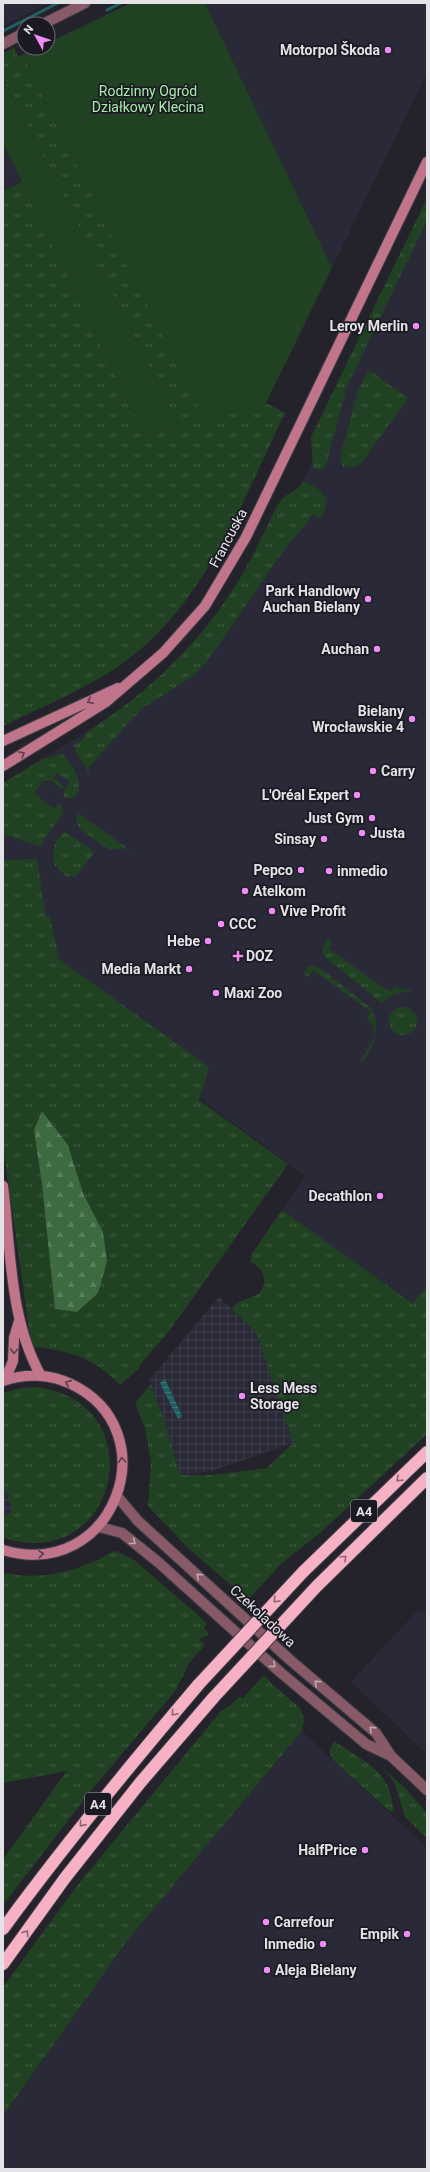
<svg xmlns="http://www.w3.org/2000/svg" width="430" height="2172" font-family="Roboto,sans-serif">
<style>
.built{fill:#2a2937}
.industrial{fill:url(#industrial-grid)}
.grass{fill:url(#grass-tufts);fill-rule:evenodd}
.forest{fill:url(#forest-firs)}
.green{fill:#204122}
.water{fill:url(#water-rules)}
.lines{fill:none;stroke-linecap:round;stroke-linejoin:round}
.stream{stroke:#1d6162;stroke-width:3}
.minor-casing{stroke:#3f3e45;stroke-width:12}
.tertiary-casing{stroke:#3f3e45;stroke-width:12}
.secondary-casing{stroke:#3f3e45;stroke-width:12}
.motorway-casing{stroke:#3f3e45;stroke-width:14}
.minor{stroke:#885966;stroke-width:10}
.tertiary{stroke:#885966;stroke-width:10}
.secondary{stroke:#c0758b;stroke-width:10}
.motorway{stroke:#f7b1c4;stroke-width:12}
.motorway-bridge-casing{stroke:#3f3e45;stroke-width:14;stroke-linecap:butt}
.motorway-bridge{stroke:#f7b1c4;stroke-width:12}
.oneway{stroke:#5d3e4c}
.oneway2{stroke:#896673}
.oneway3{stroke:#beabb3}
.poi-dot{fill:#f18bf5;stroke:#1b1a22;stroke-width:1.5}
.labels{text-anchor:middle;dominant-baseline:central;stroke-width:3.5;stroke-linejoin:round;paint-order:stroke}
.shield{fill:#1b1a22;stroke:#a6a6ac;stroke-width:1}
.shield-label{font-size:13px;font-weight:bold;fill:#e2e2e7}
.poi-label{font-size:14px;font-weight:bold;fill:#e2e2e7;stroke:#1b1a22;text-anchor:end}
.park-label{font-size:14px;fill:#a8ecaa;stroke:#1b1a22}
.street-label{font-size:14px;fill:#e2e2e7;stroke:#1b1a22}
</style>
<defs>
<pattern id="industrial-grid" width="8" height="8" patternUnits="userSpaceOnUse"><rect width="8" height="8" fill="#2a2937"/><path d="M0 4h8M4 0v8" fill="none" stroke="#3e3e4a"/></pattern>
<pattern id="grass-tufts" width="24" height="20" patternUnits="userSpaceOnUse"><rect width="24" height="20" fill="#204122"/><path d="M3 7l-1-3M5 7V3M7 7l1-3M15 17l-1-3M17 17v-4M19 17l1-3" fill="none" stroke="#405c42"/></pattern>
<pattern id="forest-firs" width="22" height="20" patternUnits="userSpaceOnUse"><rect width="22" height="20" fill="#3e6a41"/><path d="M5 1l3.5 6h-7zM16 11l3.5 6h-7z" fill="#5a7f5c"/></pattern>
<pattern id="water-rules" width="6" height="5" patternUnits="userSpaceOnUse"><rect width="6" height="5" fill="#1d6162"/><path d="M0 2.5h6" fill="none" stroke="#3e7778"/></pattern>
</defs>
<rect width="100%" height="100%" fill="#24232b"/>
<!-- built -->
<path class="built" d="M 3,3 L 49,3 L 3,26 Z
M 205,3 L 427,3 L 427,73 L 332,268 Z
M 3,143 L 22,182 L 3,191 Z
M 427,208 L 427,1285 L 413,1304 L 282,1210 L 305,1176 L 3,953 L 3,783 L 114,715 L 146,690 L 195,641 L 222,606 L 249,567 L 280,501 L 300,488 Z
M 427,1610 L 427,1754 L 351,1682 L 414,1614 Z
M 302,1731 L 427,1848 L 427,2169 L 3,2169 L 3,2116 L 127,1941 Z"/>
<!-- industrial -->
<path class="industrial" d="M 219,1297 L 256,1332 L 293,1443 L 211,1471 L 180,1475 L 167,1429 L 149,1380 Z
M 5,1489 L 14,1511 L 3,1516 L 3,1490 Z"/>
<!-- grass -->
<path class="grass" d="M 14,48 L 18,57 L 22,55 L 205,419 L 266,403 L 285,413 C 240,506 201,616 108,673 C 75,693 38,709 3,726 L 3,191 L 22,182 L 145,436 L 179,426 L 3,78 L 3,53 Z
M 427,198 L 427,221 L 347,386 L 326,465 L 323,468 L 320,470 L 313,468 L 311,437 Z
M 369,370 L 408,398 L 363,461 L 357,466 L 343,467 L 340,460 L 358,390 Z
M 303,481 C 322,489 334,498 320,519 L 312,514 L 307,523 L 289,543 L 206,663 L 192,677 L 141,709 L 88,768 L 90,775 L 76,752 L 74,745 L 83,739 L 87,732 C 149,692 202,642 240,578 C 255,554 265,528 279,503 C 284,493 298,492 303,481 Z
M 60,753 C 70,760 86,783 76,795 C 72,799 69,799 64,797 L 63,792 L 70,782 L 57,773 L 54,778 L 64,786 L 62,789 L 50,780 L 43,781 L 34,793 L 54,809 L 60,803 L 63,809 C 61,823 45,833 41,847 L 3,834 L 3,783 L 44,758 L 52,758 Z
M 78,813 L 130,850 L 122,848 L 110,850 L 81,830 L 76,822 Z
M 65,832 L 95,852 L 75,877 L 66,876 L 58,869 L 57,865 L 55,866 C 52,853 53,840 65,832 Z
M 37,859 L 46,917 L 50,916 L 59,959 L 209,1067 L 199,1100 L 288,1164 L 169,1331 L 139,1366 L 140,1368 L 120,1385 C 94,1358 69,1350 32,1347 L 31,1342 L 3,1146 L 3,860 ZM 42,1111 L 68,1145 L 83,1193 L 103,1232 L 107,1261 L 55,1309 L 42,1185 L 34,1130 Z
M 328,939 L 332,941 L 329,949 L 390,992 L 395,986 L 404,990 L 410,989 L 413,990 L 392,995 L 381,1003 L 325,957 C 320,950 324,946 328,939 Z
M 313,966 L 320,968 L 371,1008 C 382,1029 373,1046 362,1063 L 360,1062 L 375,1036 L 372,1024 L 367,1018 L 371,1012 L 313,970 L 308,977 L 304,973 L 308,967 Z
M389 1021a14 14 0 1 1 28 0a14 14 0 1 1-28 0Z
M 282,1210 L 413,1304 L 427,1285 L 427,1434 L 321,1532 L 281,1564 L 246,1602 L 235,1589 L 186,1546 L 148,1506 L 151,1462 L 145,1428 L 135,1403 L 151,1384 L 167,1429 L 180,1475 L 212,1475 L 267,1468 L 293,1443 L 256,1332 L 232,1309 C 238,1295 262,1303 264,1282 C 265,1273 259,1267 251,1262 L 251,1255 Z
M 34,1387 C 156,1399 120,1575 3,1538 L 3,1516 L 13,1511 L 5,1489 L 3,1490 L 3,1393 L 21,1388 Z
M 116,1551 L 133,1559 L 207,1623 L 204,1628 L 209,1634 L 199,1639 L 205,1645 L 189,1663 L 176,1690 L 93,1788 L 3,1905 L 3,1859 L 67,1771 L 3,1783 L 3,1572 C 33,1581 71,1573 99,1559 C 105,1557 109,1552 116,1551 Z
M 264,1675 L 272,1684 L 300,1708 L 305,1722 L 303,1724 L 302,1731 L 127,1941 L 3,2116 L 3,1987 L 76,1887 L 221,1711 L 228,1707 L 240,1697 L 243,1698 Z
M 334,1741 C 350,1753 378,1765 387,1785 C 391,1792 392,1802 394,1810 L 392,1812 L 389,1811 L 333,1760 L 329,1751 Z
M 376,1762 L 406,1789 L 427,1813 L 427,1838 L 405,1817 L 396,1787 L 390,1776 Z"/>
<!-- forest -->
<path class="forest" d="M 42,1111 L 68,1145 L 83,1193 L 103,1232 L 107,1261 L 98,1293 L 77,1312 L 55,1309 L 42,1185 L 34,1130 Z"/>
<!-- green -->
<path class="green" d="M 131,3 L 205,3 L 332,268 L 266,403 L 205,420 L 22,55 L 37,48 L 48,48 L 48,43 Z
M 3,78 L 179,426 L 145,436 L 3,143 Z"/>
<!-- water -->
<path class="water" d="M 165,1379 L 182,1416 L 178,1419 L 160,1383 Z"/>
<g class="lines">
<!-- stream -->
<path class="stream" d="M 107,10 L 121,3
M 3,31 L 58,3"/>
<!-- minor casing -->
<g class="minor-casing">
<path id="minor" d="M 43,24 L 85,3
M 3,44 L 24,33"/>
</g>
<!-- tertiary casing -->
<g class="tertiary-casing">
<path id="tertiary" d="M 117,1496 L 138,1521 L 289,1659 L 376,1733 L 391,1756
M 99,1527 L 122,1533 L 158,1562 L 280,1672 L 366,1744 L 391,1756 L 427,1790"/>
</g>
<!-- secondary casing -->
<g class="secondary-casing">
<path id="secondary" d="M 3,741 L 118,688
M 3,766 L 106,702 L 163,653 L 205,606 L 246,537 L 427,162
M 3,1186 C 11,1249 9,1319 41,1376
M 5,1380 L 13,1361 L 14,1338 L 19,1321
M 3,1381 C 25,1373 50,1374 71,1384 C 170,1431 114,1583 3,1550"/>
</g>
<!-- motorway casing -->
<g class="motorway-casing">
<path id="motorway" d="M 303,1572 L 427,1452
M 317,1586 L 427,1478
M 3,1929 C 65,1844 131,1764 199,1684
M 3,1964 L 65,1878 L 140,1783 L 214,1697"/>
</g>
<!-- minor -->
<use href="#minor" class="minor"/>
<!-- tertiary -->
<use href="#tertiary" class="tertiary"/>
<!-- secondary -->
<use href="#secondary" class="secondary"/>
<!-- motorway -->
<use href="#motorway" class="motorway"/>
<!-- motorway-bridge casing -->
<g class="motorway-bridge-casing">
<path id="motorway-bridge" d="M 199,1684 L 303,1572
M 214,1697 L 317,1586"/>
</g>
<!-- motorway-bridge -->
<use href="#motorway-bridge" class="motorway-bridge"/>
</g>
<!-- one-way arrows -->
<defs><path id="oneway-chevron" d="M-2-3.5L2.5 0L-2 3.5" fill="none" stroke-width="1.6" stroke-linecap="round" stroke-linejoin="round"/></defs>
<g class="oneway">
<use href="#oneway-chevron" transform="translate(90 701) rotate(154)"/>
<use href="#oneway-chevron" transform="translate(22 754) rotate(-31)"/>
<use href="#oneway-chevron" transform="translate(14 1351) rotate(93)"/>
<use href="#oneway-chevron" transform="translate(68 1383) rotate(-156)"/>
<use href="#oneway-chevron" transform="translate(122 1460) rotate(-95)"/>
<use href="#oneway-chevron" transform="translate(41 1554) rotate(-5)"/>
</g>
<g class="oneway2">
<use href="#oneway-chevron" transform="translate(399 1479) rotate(136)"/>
<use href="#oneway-chevron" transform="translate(344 1558) rotate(-45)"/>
<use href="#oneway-chevron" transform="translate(276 1600) rotate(133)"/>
<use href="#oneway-chevron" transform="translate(174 1713) rotate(130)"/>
<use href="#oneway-chevron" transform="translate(82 1824) rotate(129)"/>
<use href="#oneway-chevron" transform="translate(26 1933) rotate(-54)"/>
</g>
<g class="oneway3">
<use href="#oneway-chevron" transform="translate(133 1542) rotate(38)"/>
<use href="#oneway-chevron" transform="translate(199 1576) rotate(-138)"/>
<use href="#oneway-chevron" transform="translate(273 1665) rotate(43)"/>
<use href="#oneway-chevron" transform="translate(317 1683) rotate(-140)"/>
<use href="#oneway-chevron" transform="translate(372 1729) rotate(-136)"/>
</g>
<!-- markers -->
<g class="poi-dot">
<circle cx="388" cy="50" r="4"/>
<circle cx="416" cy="326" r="4"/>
<circle cx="368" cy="599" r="4"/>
<circle cx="377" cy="649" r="4"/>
<circle cx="412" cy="719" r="4"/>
<circle cx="373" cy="771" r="4"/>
<circle cx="357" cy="795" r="4"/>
<circle cx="372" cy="818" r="4"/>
<circle cx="362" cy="833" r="4"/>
<circle cx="324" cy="839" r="4"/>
<circle cx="301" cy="870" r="4"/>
<circle cx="329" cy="871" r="4"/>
<circle cx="245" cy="891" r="4"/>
<circle cx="272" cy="911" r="4"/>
<circle cx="221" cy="924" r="4"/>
<circle cx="208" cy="941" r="4"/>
<path d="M236 950h4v4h4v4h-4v4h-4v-4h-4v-4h4z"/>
<circle cx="189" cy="969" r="4"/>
<circle cx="216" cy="993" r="4"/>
<circle cx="380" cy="1196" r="4"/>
<circle cx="242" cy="1396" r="4"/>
<circle cx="365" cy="1850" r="4"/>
<circle cx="266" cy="1922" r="4"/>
<circle cx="407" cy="1934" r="4"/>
<circle cx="323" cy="1944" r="4"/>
<circle cx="267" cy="1970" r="4"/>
</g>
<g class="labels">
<!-- shield labels -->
<g class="shield">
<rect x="351" y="1500" width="26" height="22" rx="3"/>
<rect x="85" y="1793" width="26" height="22" rx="3"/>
</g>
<g class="shield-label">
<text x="364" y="1511">A4</text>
<text x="98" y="1804">A4</text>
</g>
<!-- poi labels -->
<g class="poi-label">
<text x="380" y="50">Motorpol Škoda</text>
<text x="408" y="326">Leroy Merlin</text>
<text x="360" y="591">Park Handlowy<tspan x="360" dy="16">Auchan Bielany</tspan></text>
<text x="369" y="649">Auchan</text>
<text x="404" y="711">Bielany<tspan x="404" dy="16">Wrocławskie 4</tspan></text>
<text x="381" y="771" text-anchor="start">Carry</text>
<text x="349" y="795">L'Oréal Expert</text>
<text x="364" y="818">Just Gym</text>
<text x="370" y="833" text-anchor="start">Justa</text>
<text x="316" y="839">Sinsay</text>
<text x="293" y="870">Pepco</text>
<text x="337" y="871" text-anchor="start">inmedio</text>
<text x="253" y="891" text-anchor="start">Atelkom</text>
<text x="280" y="911" text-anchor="start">Vive Profit</text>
<text x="229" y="924" text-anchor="start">CCC</text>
<text x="200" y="941">Hebe</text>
<text x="246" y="956" text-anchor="start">DOZ</text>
<text x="181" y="969">Media Markt</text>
<text x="224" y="993" text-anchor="start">Maxi Zoo</text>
<text x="372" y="1196">Decathlon</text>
<text x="250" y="1388" text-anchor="start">Less Mess<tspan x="250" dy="16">Storage</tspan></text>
<text x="357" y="1850">HalfPrice</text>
<text x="274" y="1922" text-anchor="start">Carrefour</text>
<text x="399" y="1934">Empik</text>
<text x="315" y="1944">Inmedio</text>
<text x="275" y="1970" text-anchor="start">Aleja Bielany</text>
</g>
<!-- park labels -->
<g class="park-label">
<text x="148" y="91">Rodzinny Ogród<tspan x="148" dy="16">Działkowy Klecina</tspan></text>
</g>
<!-- street labels -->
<g class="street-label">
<text transform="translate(228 538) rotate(-62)">Francuska</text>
<text transform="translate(263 1616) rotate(43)">Czekoladowa</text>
</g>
</g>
<!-- border -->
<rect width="430" height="2172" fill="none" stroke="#e2e2e7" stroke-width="8"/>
<!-- north arrow -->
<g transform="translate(36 36) rotate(310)"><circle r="19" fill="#1b1a22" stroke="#6b6a71"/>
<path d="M0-3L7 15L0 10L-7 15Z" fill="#f18bf5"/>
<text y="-6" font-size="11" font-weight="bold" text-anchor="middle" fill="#e2e2e7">N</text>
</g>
</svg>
